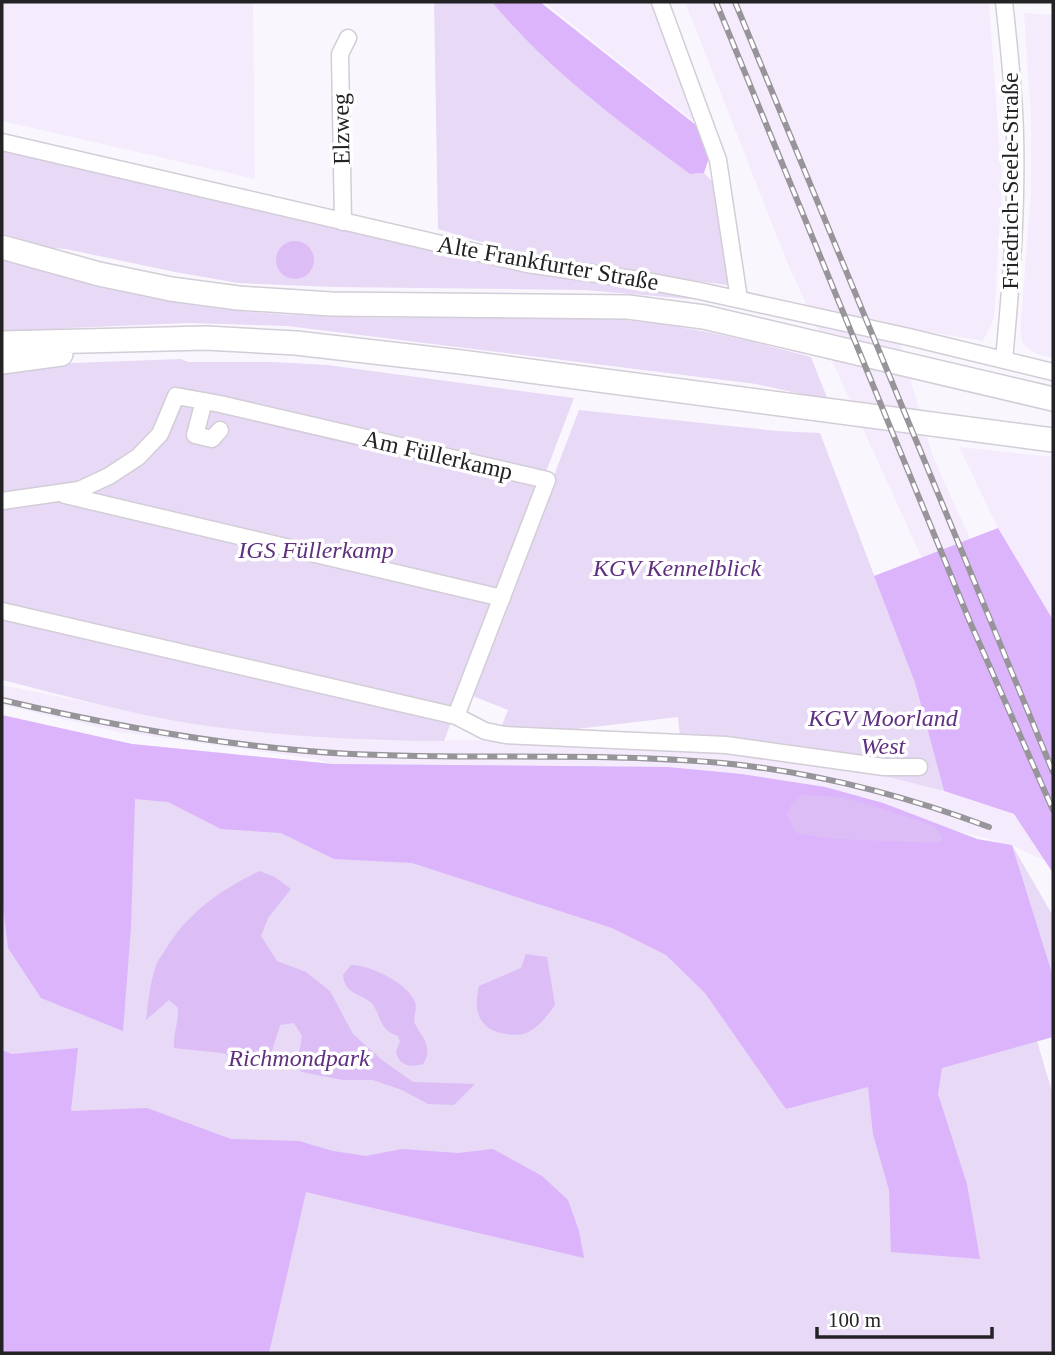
<svg xmlns="http://www.w3.org/2000/svg" width="1055" height="1355" font-family="Georgia,serif">
<style>
.built{fill:#f4ebfc}
.green{fill:#e8d9f6}
.forest{fill:#dbb4fb}
.water{fill:#dcbdf6}
.lines{fill:none;stroke-linecap:round;stroke-linejoin:round}
.minor-casing{stroke:#d2cdd6;stroke-width:19}
.highway-casing{stroke:#d2cdd6;stroke-width:26}
.minor{stroke:#fff;stroke-width:16}
.highway{stroke:#fff;stroke-width:23}
.rail-casing{stroke:#97949a;stroke-width:6}
.rail{stroke:#fff;stroke-width:3.5;stroke-dasharray:10;stroke-linecap:butt}
.labels{text-anchor:middle;dominant-baseline:central;stroke-width:7;stroke-linejoin:round;paint-order:stroke}
.street-label{font-size:24px;fill:#232225;stroke:#fff}
.park-label{font-size:24px;font-style:italic;fill:#5f2f80;stroke:#fff}
</style>
<rect width="100%" height="100%" fill="#faf6fe"/>
<!-- built -->
<path class="built" d="M 2,2 L 253,2 L 255,179 L 2,121 Z
M 545,2 L 653,2 L 698,125 L 554,10 Z
M 685,2 L 989,2 L 1002,186 L 994,318 L 983,341 L 895,326 L 933,457 L 1053,720 L 1053,865 L 1012,845 L 953,830 L 883,803 L 825,787 L 741,774 L 667,767 L 332,764 L 316,759 L 119,732 L 2,705 L 2,685 L 199,725 L 268,732 L 376,741 L 496,740 L 681,745 L 845,766 L 918,783 L 1043,824 L 787,262 Z
M 1024,13 L 1053,15 L 1053,358 L 1037,354 L 1023,344 L 1020,332 L 1031,192 L 1031,117 Z
M 959,447 L 1053,457 L 1053,620 L 998,528 Z"/>
<!-- green -->
<path class="green" d="M 434,2 L 492,2 C 547,69 620,123 690,174 L 704,173 L 719,188 L 734,286 L 537,259 L 438,229 Z
M 2,150 L 531,272 L 649,287 L 691,296 L 690,299 L 584,290 L 334,287 L 238,283 L 175,272 L 66,249 L 50,248 L 2,233 Z
M 2,258 C 80,280 158,303 239,311 C 315,318 390,318 466,318 C 519,317 572,315 625,320 C 688,326 750,340 811,357 L 828,400 L 756,384 L 287,326 L 188,323 L 70,328 L 2,335 Z
M 181,359 L 188,362 L 274,362 L 327,365 L 574,398 L 444,741 C 363,741 280,736 200,725 C 133,715 67,696 2,680 L 2,372 L 45,364 Z
M 579,410 L 777,431 L 820,433 L 915,683 L 944,791 L 845,766 L 681,745 L 678,717 L 568,730 L 500,730 L 508,710 L 470,695 Z
M 2,720 L 132,744 L 332,764 L 667,767 L 741,774 L 825,787 L 883,803 L 977,839 L 1053,1095 L 1053,1353 L 2,1353 Z
M 1012,845 L 1053,916 L 1053,976 Z"/>
<!-- forest -->
<path class="forest" d="M 492,2 L 540,2 L 706,133 L 711,151 L 704,173 L 690,174 C 620,123 547,69 492,2 Z
M 998,528 L 1053,620 L 1053,873 L 1014,814 L 944,791 L 915,683 L 874,576 Z
M 2,715 L 132,744 L 332,764 L 667,767 L 741,774 L 825,787 L 883,803 L 977,839 L 1012,845 L 1053,976 L 1053,1037 L 942,1068 L 938,1094 L 967,1184 L 980,1259 L 891,1252 L 889,1190 L 873,1134 L 868,1087 L 786,1109 L 705,993 L 666,955 L 612,928 L 412,863 L 334,859 L 281,833 L 221,829 L 168,802 L 135,799 L 131,927 L 123,1031 L 41,998 L 8,948 L 2,897 Z
M 78,1048 L 71,1111 L 147,1108 L 231,1139 L 299,1141 L 333,1151 L 366,1156 L 402,1149 L 458,1153 L 493,1149 L 542,1176 L 568,1200 L 579,1231 L 584,1258 L 306,1192 L 269,1353 L 2,1353 L 2,1050 L 12,1054 Z"/>
<!-- water -->
<path class="water" d="M276 260a19 19 0 1 1 38 0a19 19 0 1 1-38 0Z
M 801,795 L 840,797 L 871,805 L 935,826 L 943,838 L 938,843 L 833,839 L 796,833 L 787,814 L 792,803 Z
M 259,871 L 275,877 L 291,889 L 268,918 L 261,936 L 277,961 L 306,972 L 330,991 L 353,1034 L 382,1060 L 413,1082 L 475,1084 L 454,1105 L 428,1104 L 402,1090 L 373,1080 L 343,1080 L 302,1072 L 297,1066 L 302,1036 L 294,1023 L 280,1025 L 272,1051 L 259,1065 L 222,1053 L 174,1048 C 173,1033 179,1022 178,1008 L 169,1000 L 146,1020 C 148,1002 150,983 156,966 C 158,959 164,953 167,947 C 191,910 220,891 259,871 Z
M 526,954 L 547,957 L 555,1005 C 547,1016 537,1030 523,1034 C 517,1036 507,1034 501,1033 C 476,1027 474,1007 479,986 L 521,968 Z
M 351,965 C 370,965 408,983 415,1002 C 418,1009 412,1017 415,1024 C 422,1038 434,1047 423,1064 C 411,1068 399,1066 396,1052 L 400,1041 L 398,1036 C 379,1030 382,1018 372,1003 C 359,993 345,994 343,975 Z"/>
<g class="lines">
<!-- minor casing -->
<g class="minor-casing">
<path id="minor" d="M 660,2 L 718,160 L 739,299
M 2,142 L 527,264 L 647,281 L 700,291 L 909,337 L 1053,372
M 343,222 L 340,54 L 348,38
M 1004,360 C 1011,285 1017,211 1015,135 C 1014,91 1009,46 1004,2
M 204,401 L 195,435 L 212,439 L 220,430
M 65,495 L 502,598
M 2,501 L 79,490 L 109,476 L 138,457 L 160,434 L 176,396 L 220,404 L 547,480 L 456,716 L 2,611
M 456,716 L 485,731 L 505,735 L 726,745 L 884,767 L 919,767"/>
</g>
<!-- highway casing -->
<g class="highway-casing">
<path id="highway" d="M 2,247 L 99,274 L 171,289 L 238,298 L 331,304 L 628,307 L 704,317 L 1053,399
M 2,343 L 206,338 L 296,343 L 461,362 L 1053,440
M 2,362 L 61,354"/>
</g>
<!-- minor -->
<use href="#minor" class="minor"/>
<!-- highway -->
<use href="#highway" class="highway"/>
<!-- rail casing -->
<g class="rail-casing">
<path id="rail" d="M 716,2 L 970,622 L 1053,810
M 735,2 L 1053,772
M 2,700 C 117,727 233,748 352,754 C 475,760 599,752 722,763 C 814,772 903,795 989,827"/>
</g>
<!-- rail -->
<use href="#rail" class="rail"/>
</g>
<g class="labels">
<!-- street labels -->
<g class="street-label">
<text transform="translate(341 129) rotate(-91)">Elzweg</text>
<text transform="translate(1010 181) rotate(-90)">Friedrich-Seele-Straße</text>
<text transform="translate(548 263) rotate(10)">Alte Frankfurter Straße</text>
<text transform="translate(438 455) rotate(13)">Am Füllerkamp</text>
</g>
<!-- park labels -->
<g class="park-label">
<text x="316" y="550">IGS Füllerkamp</text>
<text x="677" y="568">KGV Kennelblick</text>
<text x="883" y="718">KGV Moorland<tspan x="883" dy="28">West</tspan></text>
<text x="299" y="1058">Richmondpark</text>
</g>
</g>
<!-- border -->
<rect width="1055" height="1355" fill="none" stroke="#232225" stroke-width="7"/>
<!-- scale -->
<path d="M817 1327v10h175v-10" fill="none" stroke="#232225" stroke-width="3.5"/>
<text x="828" y="1327" font-size="21" fill="#232225" stroke="#ffffff" stroke-width="5" paint-order="stroke">100 m</text>
</svg>
